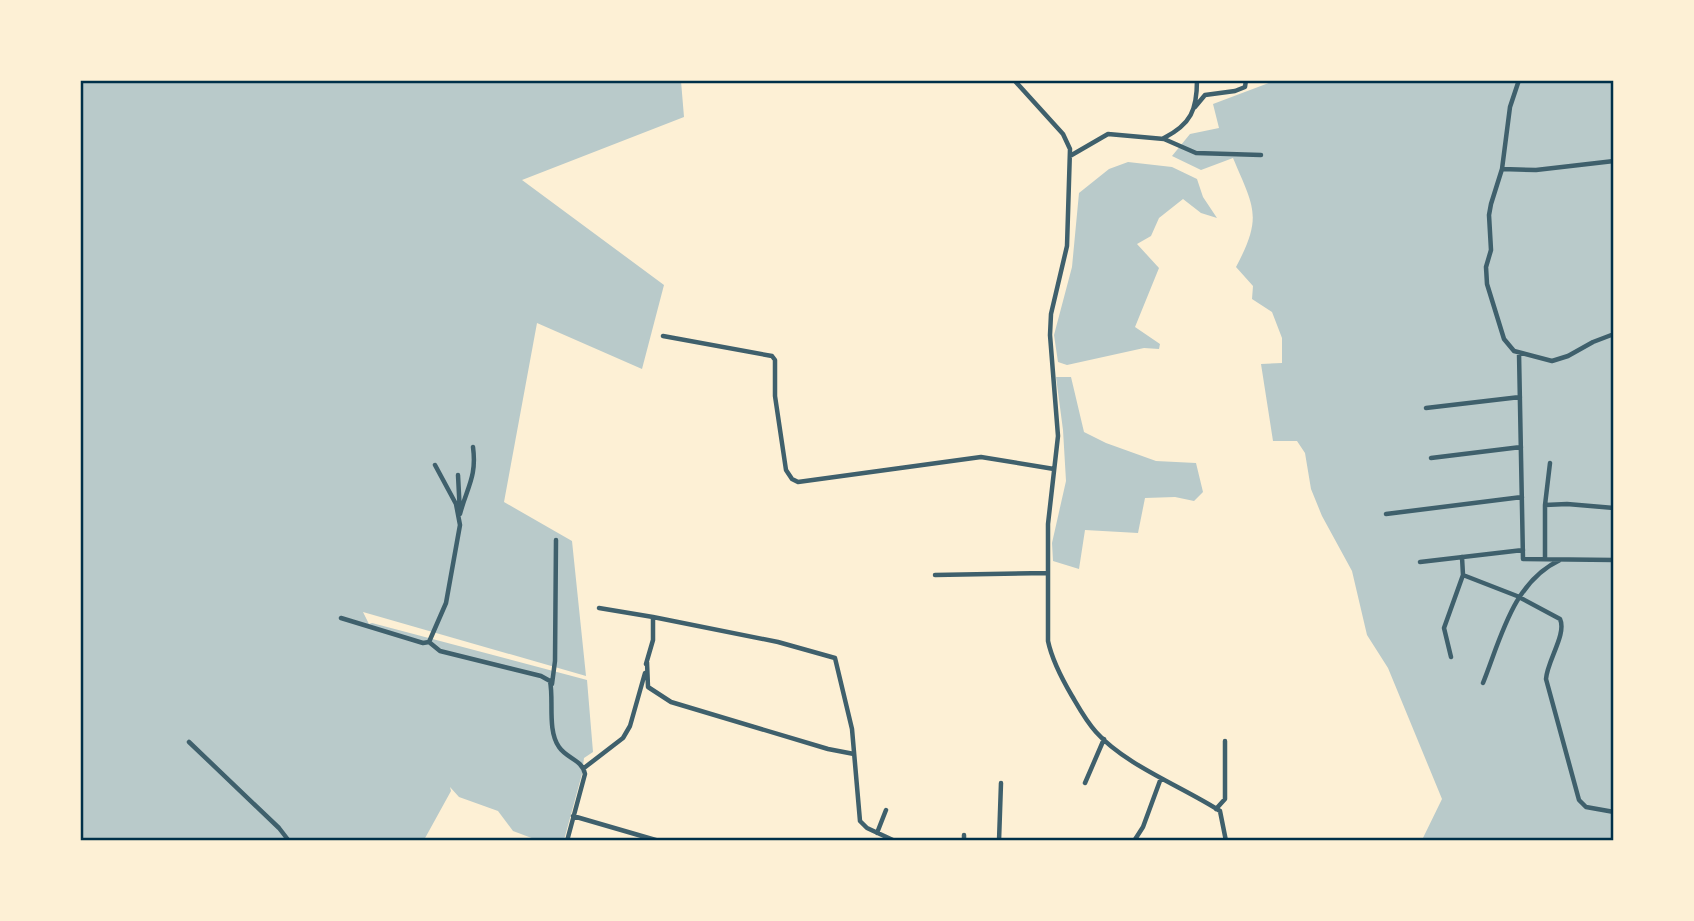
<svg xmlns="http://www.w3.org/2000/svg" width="1694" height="921" font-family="Ubuntu,sans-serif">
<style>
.green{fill:#b9caca}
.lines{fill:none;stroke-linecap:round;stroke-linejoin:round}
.minor{stroke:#3f606c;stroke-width:4.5}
.neatline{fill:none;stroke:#003049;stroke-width:2.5}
</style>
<rect width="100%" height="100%" fill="#fdf0d5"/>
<!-- green -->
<path class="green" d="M 80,81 L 681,81 L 684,117 L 522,180 L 664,285 L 642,369 L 537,323 L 504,502 L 572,541 L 586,676 L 363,612 L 369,624 L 372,623 L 587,680 L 593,752 L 584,758 L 582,774 L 564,840 L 537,840 L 513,831 L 498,811 L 459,797 L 450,787 L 451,791 L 424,840 L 306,841 L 303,838 L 300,841 L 81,840 Z
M 1274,81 L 1613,81 L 1613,840 L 1422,840 L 1442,799 L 1388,668 L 1367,635 L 1352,571 L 1322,516 L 1311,489 L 1305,453 L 1297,441 L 1273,441 L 1261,364 L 1282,363 L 1282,338 L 1272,312 L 1252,299 L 1253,286 L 1236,267 C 1263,216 1254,208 1233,158 L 1201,170 L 1172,156 L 1190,134 L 1219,128 L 1213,104 Z
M 1128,162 L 1172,167 L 1197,179 L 1203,197 L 1217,218 L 1201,213 L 1183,199 L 1159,218 L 1151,236 L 1137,244 L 1159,268 L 1135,327 L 1160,344 L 1159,349 L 1144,348 L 1067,365 L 1058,362 L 1054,335 L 1072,267 L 1079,193 L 1109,169 Z
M 1056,377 L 1071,377 L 1084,432 L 1106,443 L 1156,461 L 1196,463 L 1203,492 L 1194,501 L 1175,497 L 1145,498 L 1138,533 L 1085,530 L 1079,569 L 1053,561 L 1052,543 L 1066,481 L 1063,430 Z"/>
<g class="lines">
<!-- minor -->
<path class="minor" d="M 1014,80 L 1063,134 L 1070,149 L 1067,246 L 1051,314 L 1050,335 L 1058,436 L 1048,524 L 1048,641 C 1052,660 1062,679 1072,696 C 1079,708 1086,721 1096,732 C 1125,765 1183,787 1220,811 L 1226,841
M 1519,80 L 1510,107 L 1502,169 L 1491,204 L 1489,215 L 1491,250 L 1486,267 L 1487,284 L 1504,339 L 1514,351 L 1552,361 L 1568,356 L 1593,342 L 1614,334
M 1195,107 L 1205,95 L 1235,91 L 1245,87 L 1246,80
M 1164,138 C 1191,124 1197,110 1197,80
M 1070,156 L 1108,134 L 1164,139 L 1196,153 L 1261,155
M 1502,169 L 1536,170 L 1614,161
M 663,336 L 772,356 L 775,360 L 775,396 L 786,470 L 792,479 L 798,482 L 981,457 L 1054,469
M 1519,353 L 1523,559 L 1614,560
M 1426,408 L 1520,397
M 1431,458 L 1521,447
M 435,465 L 456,504 L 460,525 L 446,603 L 429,642 L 440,651 L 541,676 L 550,681 C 554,700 547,730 559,747 C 567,759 582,759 585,774 L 567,841
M 458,475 L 460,514 C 467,487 477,477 473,447
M 1545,505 L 1567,504 L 1614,508
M 1386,514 L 1522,497
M 1462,557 L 1463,575 L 1517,596 L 1560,619 C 1567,634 1547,661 1546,679 L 1579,800 L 1586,807 L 1614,812
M 1545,559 L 1545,505 L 1550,463
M 1420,562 L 1523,550
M 935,575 L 1047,573
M 599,608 L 653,617 L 653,640 L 646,664
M 653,617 L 778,642 L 835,658 L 852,729 L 860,821 L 867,828 L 895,841
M 341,618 L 423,643 L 429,642
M 1451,657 L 1444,628 L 1463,575
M 647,662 L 648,687 L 671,702 L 828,749 L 854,754
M 1483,683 C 1501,638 1513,582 1560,560
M 552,684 L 555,661 L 556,540
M 189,742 L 279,828 L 289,841
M 584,768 L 623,738 L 630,726 L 645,673
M 1085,783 L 1104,739
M 1216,809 L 1225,799 L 1225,741
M 573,816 L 659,841
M 877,833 L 886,810
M 964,841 L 964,835
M 999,841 L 1001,783
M 1134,841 L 1143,827 L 1161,778"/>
</g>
<!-- border -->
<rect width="1694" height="921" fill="none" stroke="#fdf0d5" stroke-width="164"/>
<rect x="82" y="82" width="1530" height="757" class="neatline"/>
</svg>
